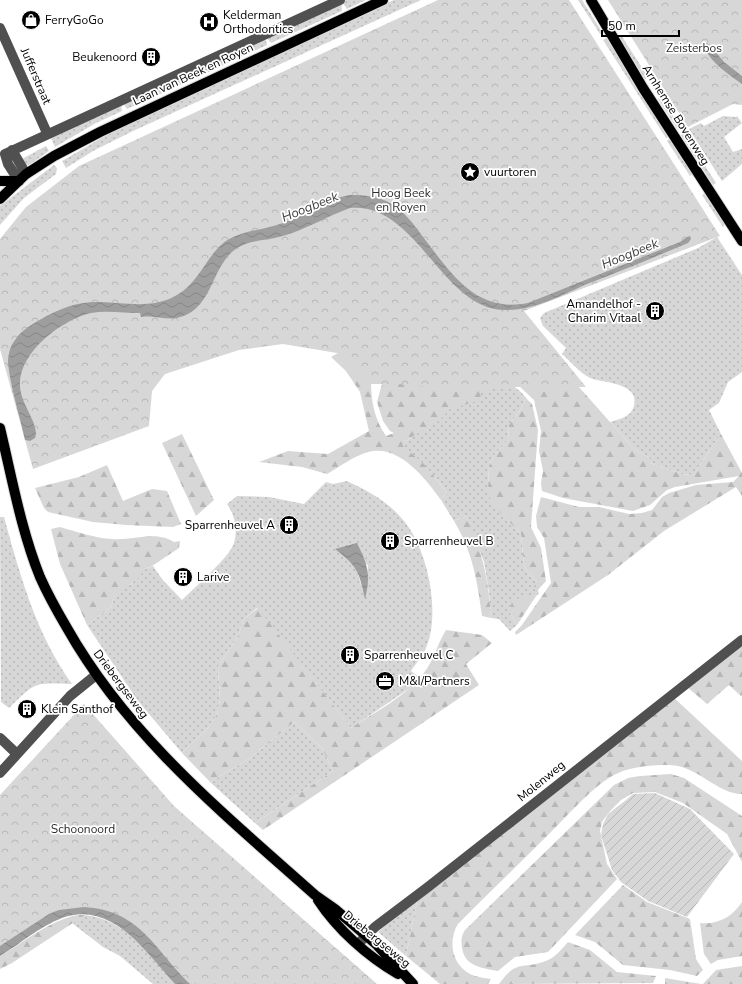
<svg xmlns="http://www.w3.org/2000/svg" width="742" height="984" font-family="'Nunito Sans',sans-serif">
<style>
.grass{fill:url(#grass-dots);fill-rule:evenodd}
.forest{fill:url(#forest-firs)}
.park{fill:url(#park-crowns)}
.garden{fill:url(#garden-furrows)}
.water{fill:url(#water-waves)}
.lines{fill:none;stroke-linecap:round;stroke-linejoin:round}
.major-casing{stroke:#dbdbdb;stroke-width:12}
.minor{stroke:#505050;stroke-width:10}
.major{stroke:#000;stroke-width:10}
.labels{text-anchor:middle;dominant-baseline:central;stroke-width:3.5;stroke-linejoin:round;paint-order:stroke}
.poi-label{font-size:12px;fill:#000;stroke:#fff;text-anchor:start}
.park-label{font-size:12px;fill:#2e2e2e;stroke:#fff}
.street-label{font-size:12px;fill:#000;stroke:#fff}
.water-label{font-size:13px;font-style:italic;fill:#3f3f3f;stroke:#fff}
</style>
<defs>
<pattern id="grass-dots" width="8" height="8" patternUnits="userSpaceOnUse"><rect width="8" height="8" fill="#d7d7d7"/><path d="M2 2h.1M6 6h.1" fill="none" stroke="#b7b7b7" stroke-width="1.8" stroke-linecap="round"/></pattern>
<pattern id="forest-firs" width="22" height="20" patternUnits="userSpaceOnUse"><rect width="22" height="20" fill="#d7d7d7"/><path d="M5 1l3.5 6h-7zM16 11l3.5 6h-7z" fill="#b7b7b7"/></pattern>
<pattern id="park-crowns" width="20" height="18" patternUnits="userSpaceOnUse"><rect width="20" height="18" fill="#d7d7d7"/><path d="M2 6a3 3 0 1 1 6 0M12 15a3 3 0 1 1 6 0" fill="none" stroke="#b7b7b7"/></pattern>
<pattern id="garden-furrows" width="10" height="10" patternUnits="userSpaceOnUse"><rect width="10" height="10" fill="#d7d7d7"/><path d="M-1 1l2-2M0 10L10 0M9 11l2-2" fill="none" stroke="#b7b7b7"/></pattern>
<pattern id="water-waves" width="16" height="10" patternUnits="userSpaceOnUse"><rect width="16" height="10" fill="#9e9e9e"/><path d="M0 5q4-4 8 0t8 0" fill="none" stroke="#868686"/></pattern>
</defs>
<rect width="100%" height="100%" fill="#fff"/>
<!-- grass -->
<path class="grass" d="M 346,0 L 366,0 L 347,9 L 342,2 Z
M 394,0 L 421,0 L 133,131 L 93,151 L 66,168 L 62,161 L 134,119 Z
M 578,0 L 582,0 L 602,32 L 600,34 Z
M 341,3 L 342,11 L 271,43 L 266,37 Z
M 621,35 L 648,77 L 645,79 L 618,37 Z
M 265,37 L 267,45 L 198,77 L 197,74 L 195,75 L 193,70 Z
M 607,38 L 668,137 L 666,138 L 603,40 Z
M 192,71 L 193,79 L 127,109 L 123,103 Z
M 661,97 L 681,128 L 678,130 L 658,99 Z
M 121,104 L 122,111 L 96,123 L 55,147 L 51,138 Z
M 723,116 L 736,117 L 737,116 L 742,123 L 724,137 L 733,152 L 742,149 L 742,164 L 722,181 L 689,129 L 701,123 L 704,126 Z
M 684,133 L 716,183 L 713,185 L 681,135 Z
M 669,139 L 693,174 L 690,176 L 667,141 Z
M 46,146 L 49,151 L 29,165 L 23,165 L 20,160 Z
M 54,165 L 57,168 L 56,174 L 24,198 L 0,225 L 0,206 Z
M 705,193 L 725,224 L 723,227 L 702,195 Z
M 717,237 L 742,275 L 742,372 L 728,382 L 719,403 L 709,410 L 721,434 L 693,475 L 682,474 L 650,463 L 650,458 L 634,449 L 610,422 C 620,419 631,417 634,406 C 640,382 602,383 590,378 C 580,373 570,361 562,354 L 566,348 L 543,326 L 540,318 L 544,313 L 698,248 Z
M 497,380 C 510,384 518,387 526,398 L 521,409 L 509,425 L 508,440 L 495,454 L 489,466 L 488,488 L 504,516 L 521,534 L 524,565 L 528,573 L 537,582 L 538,594 L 510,613 L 517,625 L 510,631 L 499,619 L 491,618 L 489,592 L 484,562 L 466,516 L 454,521 L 441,500 L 447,493 C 434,474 418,461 401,445 L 448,410 L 482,387 Z
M 347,481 C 368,491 389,502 404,521 C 428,550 441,613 426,648 C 423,656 416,663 411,671 L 420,678 L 413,686 L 351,728 L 257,608 L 244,619 L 238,636 L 218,667 L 220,700 L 217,714 L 208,728 L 182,753 L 138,701 L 87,625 L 111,607 L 115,595 L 120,589 L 131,584 L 144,569 L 153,566 L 162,579 L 182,600 C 194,588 230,557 234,543 C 238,528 235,516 227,504 L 237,496 L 269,497 L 304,504 L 326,482 L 333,484 ZM 347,558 L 368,565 L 365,597 L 356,568 Z
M 0,517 L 4,517 C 20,575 36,634 72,684 C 33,683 37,681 9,708 L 1,702 Z
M 294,722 L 322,748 L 333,771 L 255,823 L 210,782 L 250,758 Z
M 418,897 L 406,956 L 378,932 Z
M 85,915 C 126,919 150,956 175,984 L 153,984 L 120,956 L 103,947 L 72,923 Z"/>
<!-- forest -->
<path class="forest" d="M 547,351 L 634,449 L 650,458 L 650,463 L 682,474 L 693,475 L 721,434 L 742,473 L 742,496 L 736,487 L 664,531 L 608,575 L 516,635 L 515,632 L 522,625 L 551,583 L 544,538 L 537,527 L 536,516 L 541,497 L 579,507 L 599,507 L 629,514 L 642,513 L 652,510 L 662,497 L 669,493 L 696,485 L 733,482 L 739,476 L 675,487 L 667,490 L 650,505 L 633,511 L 563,498 L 542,491 L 541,483 L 543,471 L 539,451 L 541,431 L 535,404 L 534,400 L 518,385 Z
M 338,353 L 371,382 C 371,402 375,420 386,436 L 394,433 L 390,431 L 383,421 L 377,402 L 383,380 L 497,380 L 489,393 L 482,388 L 480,400 L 448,410 C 438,428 415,431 402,445 L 425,465 L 447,493 L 441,500 C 425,478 399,444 368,452 C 354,456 339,467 327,474 L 302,467 L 259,462 L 288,451 L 328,454 L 369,431 L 360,392 L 346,371 L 331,357 Z
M 526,398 L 532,404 L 538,430 L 531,527 L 541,548 L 546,581 L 538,590 L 539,594 L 536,596 L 517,625 L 510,613 L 512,600 L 538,594 L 534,587 L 537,582 L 528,573 L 524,565 L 521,534 L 496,508 L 490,498 L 488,488 L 489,466 L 495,454 L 508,440 L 509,425 L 521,409 Z
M 182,434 L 214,500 L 196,516 L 162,443 Z
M 107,465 L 123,501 L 152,489 L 167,491 L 181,524 L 173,527 L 126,525 L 93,522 L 48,512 L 44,508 L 35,488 L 79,477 Z
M 466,516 C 482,549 489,581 491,618 L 482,616 C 477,580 473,553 454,521 Z
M 60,527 C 77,532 95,538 112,539 C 133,541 155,530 174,542 L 180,541 L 179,548 L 152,566 L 144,569 L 140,577 L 115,595 L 111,607 L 87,625 L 60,564 L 51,529 Z
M 258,608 L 351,728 C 375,712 405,697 423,674 C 434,661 437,644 446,630 L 482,635 L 492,643 L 466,664 L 479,685 L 263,830 L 255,823 L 333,771 L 322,748 L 294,722 L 250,758 L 210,782 L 182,753 L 208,728 L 217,714 L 220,700 L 218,667 L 238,636 L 244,619 Z
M 742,642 L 742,695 L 741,696 L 729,685 L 707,704 L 686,686 Z
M 672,696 L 742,761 L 742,794 C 717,794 698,766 670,765 C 653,765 632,766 616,774 C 595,784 569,814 551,832 C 520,863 489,893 458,924 C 448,940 451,964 470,974 C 476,977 484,978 491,979 L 488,984 L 440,984 L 406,956 L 418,897 Z
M 671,774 L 684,778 L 742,816 L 742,862 L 727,834 L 683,803 L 655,792 L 633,793 L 621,800 L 610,811 L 602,822 L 600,831 L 607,864 L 617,879 L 548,952 L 515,957 L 498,971 C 483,968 465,967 462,948 C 461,941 461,936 465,930 L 614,785 L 628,778 L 640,776 Z
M 623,885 L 647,902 L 690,919 L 696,959 L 703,970 L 697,976 L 670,970 L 623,965 L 595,942 L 575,935 Z
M 742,902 L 742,956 L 718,960 L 711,964 L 704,954 L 700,923 C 718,925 732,917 742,902 Z
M 78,915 L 85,915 L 12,963 L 0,969 L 0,956 C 26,941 48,921 78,915 Z
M 568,942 L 590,950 L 617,972 L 656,976 L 653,983 L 499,984 C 516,960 521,969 543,962 C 554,959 561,950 568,942 Z
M 742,966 L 742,984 L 703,984 L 716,970 Z
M 665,978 L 701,984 L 665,984 Z"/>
<!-- park -->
<path class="park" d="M 438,0 L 569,0 L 720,236 L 524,311 L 586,387 L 424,387 L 400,384 L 370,384 L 337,353 L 283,344 L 239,350 L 165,374 L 152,391 L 149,426 L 33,469 L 0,349 L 0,239 L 26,207 L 79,166 Z
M 608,0 L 742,0 L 742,105 L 733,104 L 688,127 Z
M 84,704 L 174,806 L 377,984 L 185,984 L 128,926 L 92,911 L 53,917 L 0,949 L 0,795 Z"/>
<!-- garden -->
<path class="garden" d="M 655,793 L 690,809 L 734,854 L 687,917 L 648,901 L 621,882 L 612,870 L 601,835 L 603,824 L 608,814 L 626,800 L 633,794 Z"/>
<!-- water -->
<path class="water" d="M 705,43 L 709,44 L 724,62 L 742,76 L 742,84 C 728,74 711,63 704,47 Z
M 349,195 C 365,195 380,196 393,205 C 404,212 413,223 420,233 C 449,270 474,314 528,303 L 680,242 L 687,237 L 690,236 L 691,239 L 688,243 C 655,257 621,271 587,284 C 562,295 535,310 507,310 C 442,312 418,202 350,208 C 328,216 308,228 286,235 C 272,240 250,240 239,247 C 210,263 215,310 177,318 C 165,320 153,315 141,317 L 140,313 C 124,313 107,310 91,313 C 60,320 12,357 21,393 C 23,405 40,427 35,438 L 30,441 L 25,440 C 20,417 10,385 8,363 C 8,355 10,346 15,340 C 21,330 33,324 43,318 C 60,308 80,301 100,302 C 126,303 154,309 177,295 C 197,284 205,260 221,245 C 238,230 262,231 283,223 C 306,214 325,200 349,195 Z
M 357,543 C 368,565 371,575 365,599 C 359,571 357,566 335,549 Z
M 84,907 C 140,910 154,949 190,984 L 175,984 C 146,953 113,900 62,918 C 40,926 20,944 0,956 L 0,946 L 49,914 L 59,910 Z"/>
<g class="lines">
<!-- major casing -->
<g class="major-casing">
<path id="major" d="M 591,0 L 643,88 L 742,241
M 0,181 L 19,181
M 0,199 L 26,174 L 54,156 L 100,132 L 383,0
M 0,428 C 12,478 21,530 40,577 C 48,595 57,611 67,628 C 128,736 223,813 315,895 L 335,909 L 377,945 L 413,984
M 318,900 C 337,929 367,956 398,974"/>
</g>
<!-- minor -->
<path class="minor" d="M 0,28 L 47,133
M 12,150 L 26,174
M 19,181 L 8,164 L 5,154 L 340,0
M 0,738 L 17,754
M 0,773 L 70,696 L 96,675
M 358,944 L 375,927 L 428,887 L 742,640"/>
<!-- major -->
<use href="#major" class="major"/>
</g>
<!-- icons -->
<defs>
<g id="shop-disc" transform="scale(1)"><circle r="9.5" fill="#000" stroke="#fff"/><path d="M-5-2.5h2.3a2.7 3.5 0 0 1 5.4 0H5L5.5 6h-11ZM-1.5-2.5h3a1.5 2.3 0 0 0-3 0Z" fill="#fff"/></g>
<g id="hospital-disc" transform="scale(1)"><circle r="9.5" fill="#000" stroke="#fff"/><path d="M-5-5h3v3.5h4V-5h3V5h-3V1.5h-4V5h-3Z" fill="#fff"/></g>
<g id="building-disc" transform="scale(1)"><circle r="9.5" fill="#000" stroke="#fff"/><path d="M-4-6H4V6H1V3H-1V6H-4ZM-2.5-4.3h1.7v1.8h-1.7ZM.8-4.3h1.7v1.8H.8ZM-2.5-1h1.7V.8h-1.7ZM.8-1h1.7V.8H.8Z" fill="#fff"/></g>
<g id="sight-disc" transform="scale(1)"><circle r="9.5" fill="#000" stroke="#fff"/><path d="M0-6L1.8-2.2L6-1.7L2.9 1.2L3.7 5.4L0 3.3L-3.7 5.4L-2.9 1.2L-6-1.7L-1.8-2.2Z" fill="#fff"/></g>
<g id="office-disc" transform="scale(1)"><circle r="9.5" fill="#000" stroke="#fff"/><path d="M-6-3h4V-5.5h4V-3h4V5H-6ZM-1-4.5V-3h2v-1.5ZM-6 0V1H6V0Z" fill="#fff"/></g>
</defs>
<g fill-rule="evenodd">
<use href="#shop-disc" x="31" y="20"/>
<use href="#hospital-disc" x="209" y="22"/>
<use href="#building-disc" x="151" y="57"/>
<use href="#sight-disc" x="470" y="172"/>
<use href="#building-disc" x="655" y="311"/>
<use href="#building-disc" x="289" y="525"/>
<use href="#building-disc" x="390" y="541"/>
<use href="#building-disc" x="183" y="577"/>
<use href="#building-disc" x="350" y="655"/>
<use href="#office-disc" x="385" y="681"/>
<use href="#building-disc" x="27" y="709"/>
</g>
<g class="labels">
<!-- poi labels -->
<g class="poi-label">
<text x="223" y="15">Kelderman<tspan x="223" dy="14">Orthodontics</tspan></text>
<text x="45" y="20">FerryGoGo</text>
<text x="137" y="57" text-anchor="end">Beukenoord</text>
<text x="484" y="172">vuurtoren</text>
<text x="641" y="304" text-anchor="end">Amandelhof -<tspan x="641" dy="14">Charim Vitaal</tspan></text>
<text x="275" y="525" text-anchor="end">Sparrenheuvel A</text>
<text x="404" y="541">Sparrenheuvel B</text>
<text x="197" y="577">Larive</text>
<text x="364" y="655">Sparrenheuvel C</text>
<text x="399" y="681">M&amp;I/Partners</text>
<text x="41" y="709">Klein Santhof</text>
</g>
<!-- park labels -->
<g class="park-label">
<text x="694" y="48">Zeisterbos</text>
<text x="401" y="193">Hoog Beek<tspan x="401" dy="14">en Royen</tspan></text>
<text x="83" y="829">Schoonoord</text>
</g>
<!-- street labels -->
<g class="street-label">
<text transform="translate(193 74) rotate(-25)">Laan van Beek en Royen</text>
<text transform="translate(36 76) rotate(67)">Jufferstraat</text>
<text transform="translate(676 115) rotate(58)">Arnhemse Bovenweg</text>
<text transform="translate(121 684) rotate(53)">Driebergseweg</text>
<text transform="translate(541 781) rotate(-39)">Molenweg</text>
<text transform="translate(377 939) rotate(39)">Driebergseweg</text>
</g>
<!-- water labels -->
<g class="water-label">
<text transform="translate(310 207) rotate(-22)">Hoogbeek</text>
<text transform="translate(630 254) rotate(-22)">Hoogbeek</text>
</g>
</g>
<!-- scale -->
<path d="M602 30v6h77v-6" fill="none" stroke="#000000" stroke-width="2"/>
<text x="608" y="30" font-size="12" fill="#000000" stroke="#ffffff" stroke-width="3" paint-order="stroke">50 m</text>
</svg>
